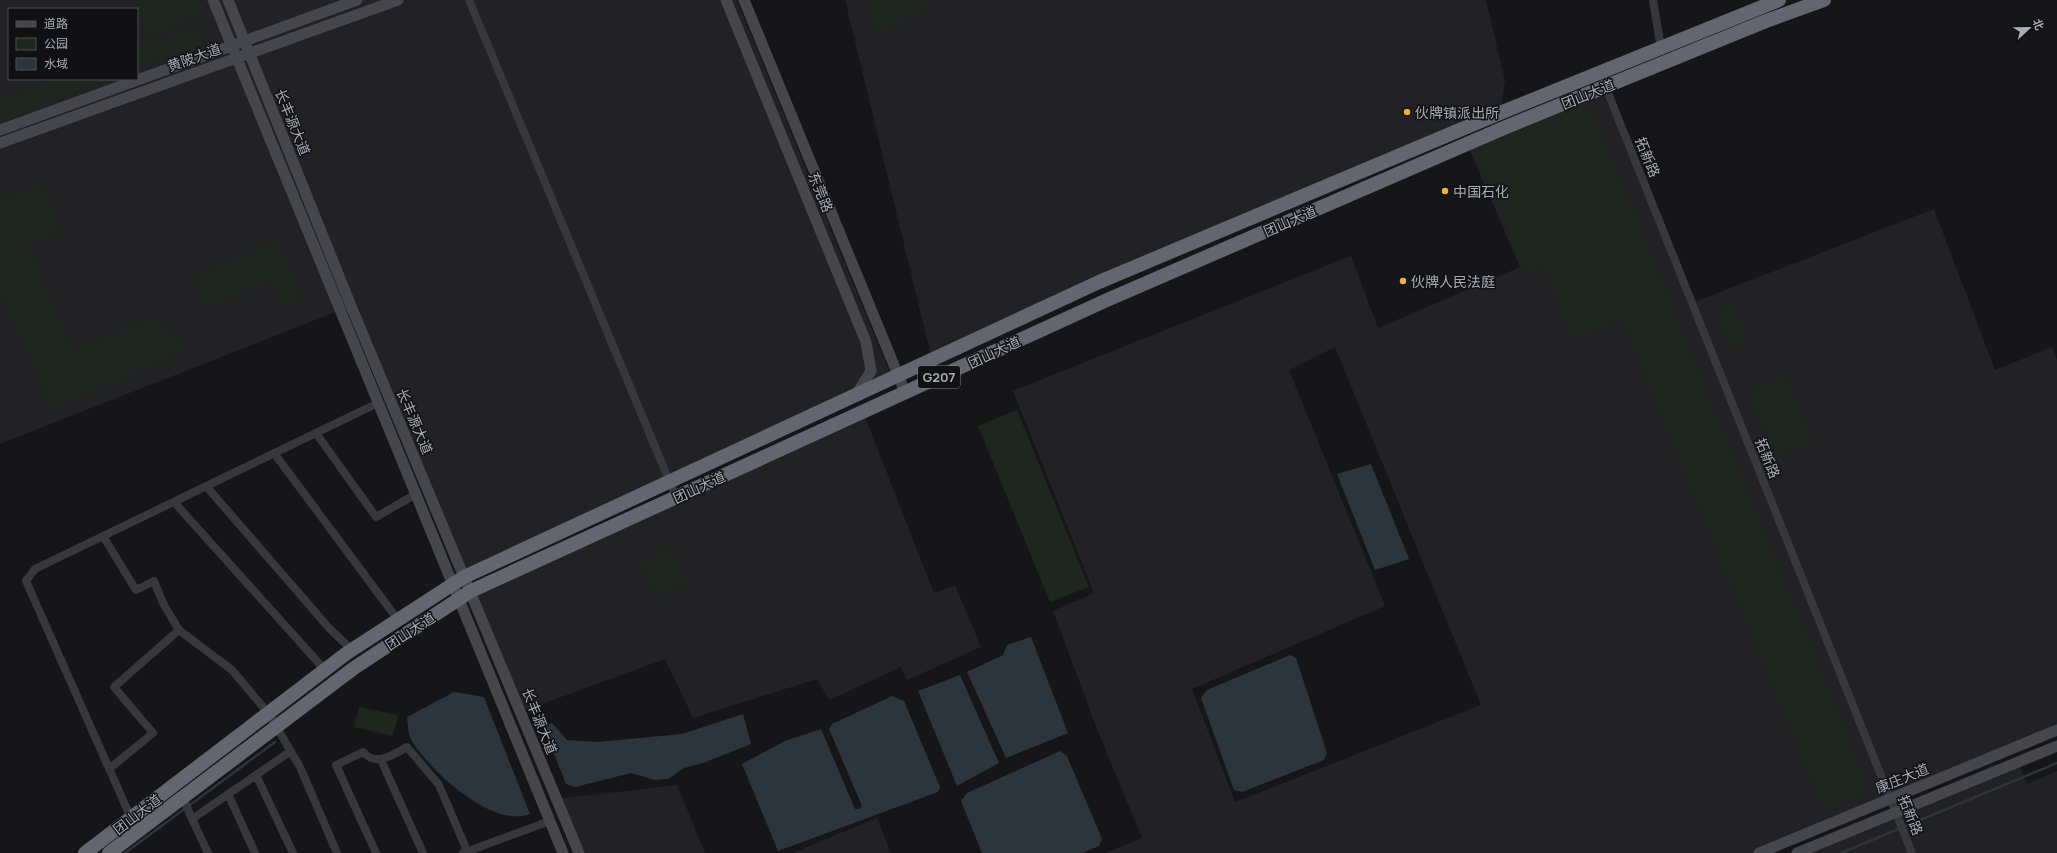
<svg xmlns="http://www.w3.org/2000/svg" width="2057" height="853" font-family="Manrope,'Noto Sans SC',sans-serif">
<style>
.built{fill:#222225;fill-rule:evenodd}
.green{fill:#1e261f}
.water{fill:#2c353c}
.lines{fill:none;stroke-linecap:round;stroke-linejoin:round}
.stream{stroke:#2c353c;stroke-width:2.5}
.street{stroke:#37383d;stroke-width:8}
.secondary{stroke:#45474d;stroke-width:11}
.highway{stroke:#63666e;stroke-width:14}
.poi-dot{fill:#f2b134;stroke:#111113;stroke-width:1.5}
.labels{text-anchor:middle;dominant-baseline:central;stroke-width:3;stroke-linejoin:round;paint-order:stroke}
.shield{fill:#111113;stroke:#7b7e86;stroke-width:1}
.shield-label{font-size:13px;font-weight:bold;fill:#a8adb8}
.street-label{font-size:14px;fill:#a8adb8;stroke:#111113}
.poi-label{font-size:14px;fill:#a8adb8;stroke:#111113;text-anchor:start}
</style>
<rect width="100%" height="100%" fill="#161618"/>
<!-- built -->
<path class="built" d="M 0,0 L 737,0 L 892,378 L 464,577 L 351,306 L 0,444 ZM 9,9 L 137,9 L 137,79 L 9,79 Z
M 845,0 L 1486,0 L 1505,81 L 1500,113 L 932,360 Z
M 1606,87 L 1692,303 L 1934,209 L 1995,370 L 2052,347 L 2057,360 L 2057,730 L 1759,853 L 1105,853 L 1142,838 L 1097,729 L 1053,611 L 1094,593 L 1013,391 L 1351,256 L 1378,328 L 1520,267 L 1467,144 ZM 1335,347 L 1481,705 L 1235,802 L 1192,689 L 1385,606 L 1289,370 Z
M 865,417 L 934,593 L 955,585 L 981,647 L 907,680 L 901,667 L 829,700 L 817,679 L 693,718 L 665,659 L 520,712 L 471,591 Z
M 2018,762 L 2027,784 L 2057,771 L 2057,853 L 1797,853 Z
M 677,785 L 705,853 L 579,853 L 556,799 Z
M 877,818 L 891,853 L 792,853 Z"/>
<!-- green -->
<path class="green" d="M 133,0 L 199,0 L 202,7 L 196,16 L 147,36 Z
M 865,0 L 925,0 L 930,10 L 879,32 Z
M 190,27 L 202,29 L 206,36 L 205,40 L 198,45 L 137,68 L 137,47 Z
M 54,79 L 110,79 L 0,121 L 0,100 Z
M 1582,103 L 1593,112 L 1864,775 L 1860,796 L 1824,810 L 1630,340 L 1623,320 L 1571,340 L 1544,265 L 1526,272 L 1474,148 Z
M 42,183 L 63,230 L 28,245 L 73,350 L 87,346 L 157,316 L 187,350 L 52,409 L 0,291 L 0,200 Z
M 278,240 L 303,299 L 283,307 L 271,281 L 206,308 L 192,277 Z
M 1734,304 L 1749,340 L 1730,347 L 1716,311 Z
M 1786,375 L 1813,441 L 1775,457 L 1749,391 Z
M 1017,410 L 1089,587 L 1050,602 L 978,426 Z
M 672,548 L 688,583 L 656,598 L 639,564 Z
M 359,707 L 398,715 L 393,736 L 354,727 Z"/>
<!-- water -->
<path class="water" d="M 1371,464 L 1409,559 L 1375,570 L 1337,474 Z
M 1031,637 L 1068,733 L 1006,758 L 967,672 L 1003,655 L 1007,645 Z
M 1290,655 L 1296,658 L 1327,753 L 1324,760 L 1242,792 L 1234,790 L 1201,698 L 1207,690 Z
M 960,675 L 999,763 L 957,786 L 918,691 Z
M 454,692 L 484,697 L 530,814 C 493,829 430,771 412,741 C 408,735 408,725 407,717 Z
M 892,696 L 904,701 L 940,787 L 938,792 L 778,851 L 742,764 L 785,741 L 821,729 L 855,809 L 859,809 L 862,806 L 829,729 L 832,724 Z
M 743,714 L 751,744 L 703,763 L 684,768 L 668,779 L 655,780 L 631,773 L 575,787 L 566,784 L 543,726 L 552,723 L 567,740 L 597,742 L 682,734 Z
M 1060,751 L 1067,756 L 1102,839 L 1099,846 L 1082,853 L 982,853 L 961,801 L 967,793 Z"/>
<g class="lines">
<!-- stream -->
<path class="stream" d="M 125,853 L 275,742
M 1841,853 L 2057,763"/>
<!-- street -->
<path class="street" d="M 469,0 L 676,497
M 1653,0 L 1661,48
M 1604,83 L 1912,853
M 316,433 L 376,517 L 416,494
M 274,453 L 398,620
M 206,486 L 329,628 L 352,650
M 174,502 L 325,670
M 103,536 L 136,590 L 154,581 L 163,603 L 179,630 L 232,670 L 269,714 L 300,767 L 337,853
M 381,760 L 423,853
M 109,769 L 153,733 L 114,687 L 179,630
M 256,775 L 293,853
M 228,794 L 255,853
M 183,797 L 192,819
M 131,818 L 26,581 L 35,569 L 378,403
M 208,853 L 192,819 L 291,751
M 376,853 L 336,765 L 363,752 C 376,767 393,755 407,747 L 439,785 L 468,853
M 463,853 L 550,821"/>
<!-- secondary -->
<path class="secondary" d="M 213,0 L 563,853
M 228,0 L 351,306 L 579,853
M 726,0 L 866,342 L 871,371 L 856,395
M 744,0 L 905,392
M 0,130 L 357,0
M 0,143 L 398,0
M 1759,853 L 2057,730
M 1797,853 L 2057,746"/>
<!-- highway -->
<path class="highway" d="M 85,853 L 347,653 L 464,577 L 1099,282 L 1500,113 L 1779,0
M 109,853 L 354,668 L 471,591 L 1107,300 L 1506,127 L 1766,21 L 1824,0"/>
</g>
<!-- markers -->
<g class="poi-dot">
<circle cx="1407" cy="112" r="4"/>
<circle cx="1445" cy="191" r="4"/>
<circle cx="1403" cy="281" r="4"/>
</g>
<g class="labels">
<!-- shield labels -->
<rect class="shield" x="918" y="366" width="42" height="22" rx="3"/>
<g class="shield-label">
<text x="939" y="377">G207</text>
</g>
<!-- street labels -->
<g class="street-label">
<text transform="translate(194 57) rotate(-20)">黄陂大道</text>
<text transform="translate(1588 94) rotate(-22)">团山大道</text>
<text transform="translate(293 122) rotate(68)">长丰源大道</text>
<text transform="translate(1648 157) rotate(68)">拓新路</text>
<text transform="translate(821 192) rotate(68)">东莞路</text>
<text transform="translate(1290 221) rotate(-23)">团山大道</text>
<text transform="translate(994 352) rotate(-25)">团山大道</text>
<text transform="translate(415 421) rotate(67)">长丰源大道</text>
<text transform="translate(1768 458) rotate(68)">拓新路</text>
<text transform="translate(699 487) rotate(-25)">团山大道</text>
<text transform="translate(410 631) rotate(-33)">团山大道</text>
<text transform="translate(540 721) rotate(68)">长丰源大道</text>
<text transform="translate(1902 778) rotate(-22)">康庄大道</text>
<text transform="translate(137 814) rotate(-37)">团山大道</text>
<text transform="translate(1911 815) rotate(68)">拓新路</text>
</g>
<!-- poi labels -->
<g class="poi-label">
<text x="1415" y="112">伙牌镇派出所</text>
<text x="1453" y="191">中国石化</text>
<text x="1411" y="281">伙牌人民法庭</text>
</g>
</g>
<!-- legend -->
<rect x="8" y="8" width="130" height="72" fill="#111113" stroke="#4d4f55"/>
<rect x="16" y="21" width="20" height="6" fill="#45474d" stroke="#4d4f55"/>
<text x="44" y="28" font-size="12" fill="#a8adb8">道路</text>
<rect x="16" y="38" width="20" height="12" fill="#1e261f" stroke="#4d4f55"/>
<text x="44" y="48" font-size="12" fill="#a8adb8">公园</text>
<rect x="16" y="58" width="20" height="12" fill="#2c353c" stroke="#4d4f55"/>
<text x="44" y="68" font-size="12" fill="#a8adb8">水域</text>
<!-- north arrow -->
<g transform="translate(2029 28) rotate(68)" stroke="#111113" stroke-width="3" paint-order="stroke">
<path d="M0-3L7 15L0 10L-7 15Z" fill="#a8adb8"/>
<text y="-6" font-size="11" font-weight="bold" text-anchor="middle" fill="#a8adb8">北</text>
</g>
</svg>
